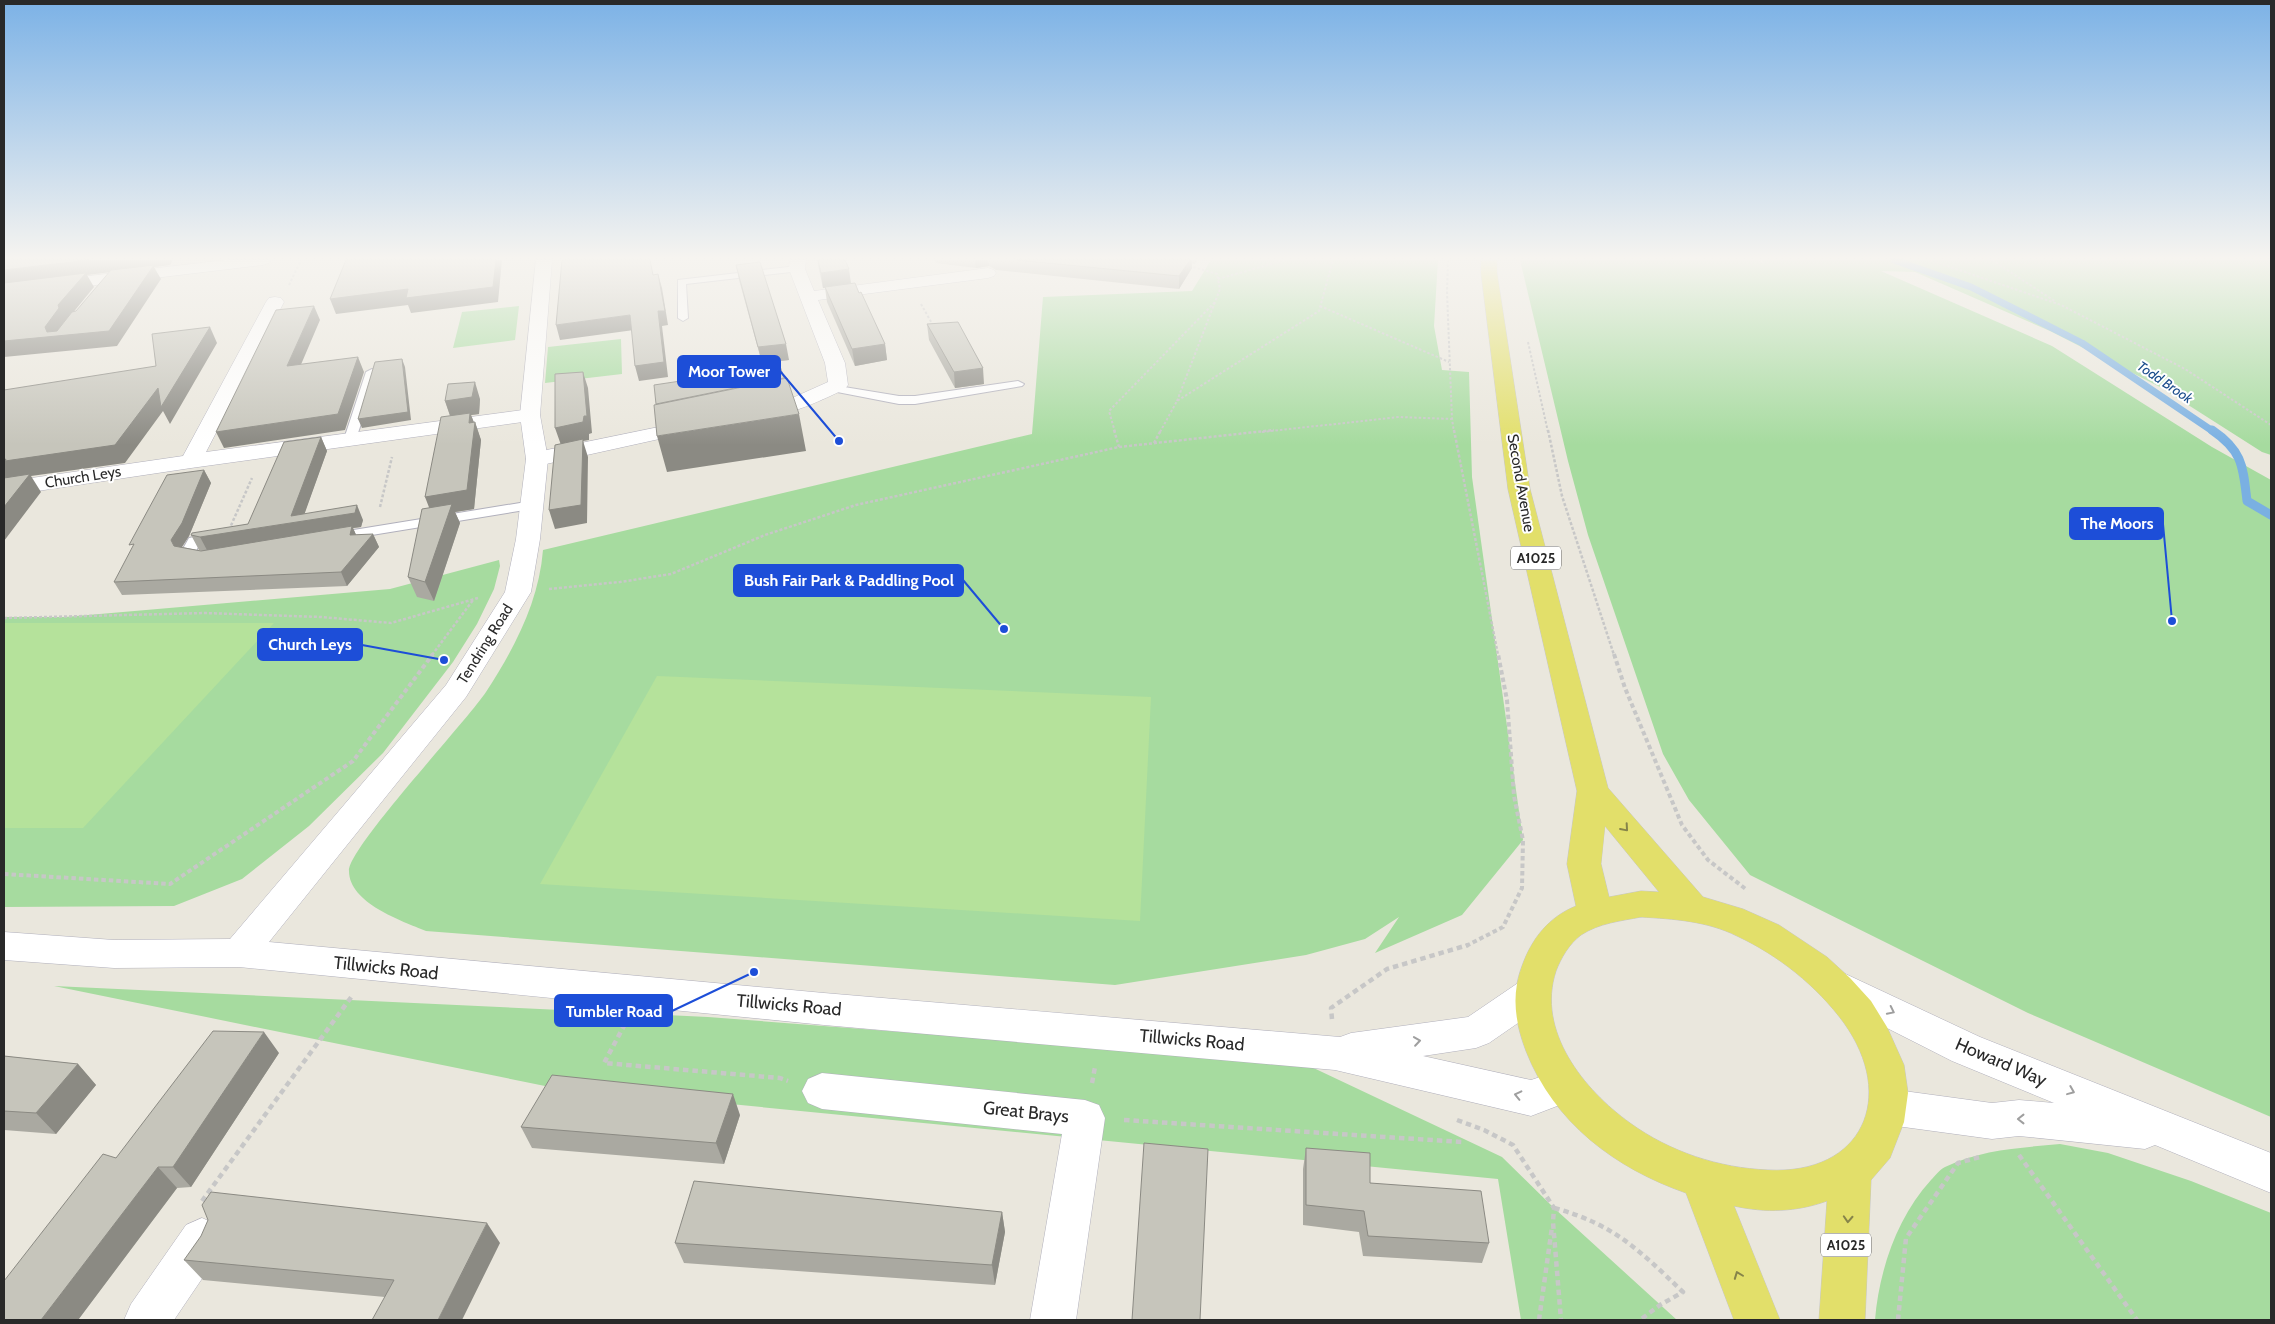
<svg xmlns="http://www.w3.org/2000/svg" width="2275" height="1324" font-family="Cabin,sans-serif">
<style>
.green{fill:#a6db9f}
.pitch{fill:#b5e29b}
.lines{fill:none;stroke-linecap:round;stroke-linejoin:round}
.stream-far1{stroke:#7ab0e2;stroke-width:7}
.stream{stroke:#7ab0e2;stroke-width:9}
.lane-casing{stroke:#b1b0bc;stroke-width:2}
.street-casing{stroke:#b1b0bc;stroke-width:1}
.secondary-casing{stroke:#b1b0bc;stroke-width:1}
.primary-casing{stroke:#c7c7c7;stroke-width:1}
.path-far3{stroke:#c7c7c7;stroke-width:2;stroke-dasharray:2.5 2;stroke-linecap:butt}
.path-far2{stroke:#c7c7c7;stroke-width:2.5;stroke-dasharray:3 2;stroke-linecap:butt}
.path-far1{stroke:#c7c7c7;stroke-width:4;stroke-dasharray:4.5 3;stroke-linecap:butt}
.path{stroke:#c7c7c7;stroke-width:4.5;stroke-dasharray:5.5 4;stroke-linecap:butt}
.lane{fill:#fff;fill-rule:evenodd}
.street{fill:#fff;fill-rule:evenodd}
.secondary{fill:#fff;fill-rule:evenodd}
.primary{fill:#e2df6a;fill-rule:evenodd}
.wall{fill:#aaa9a1}
.shaded-wall{fill:#8b8a83;fill-rule:evenodd}
.building{fill:#c6c5bb;stroke:#8b8a83}
.oneway{stroke:#86844a}
.oneway2{stroke:#9f9f9f}
.labels{text-anchor:middle;dominant-baseline:central;stroke-width:4;stroke-linejoin:round;paint-order:stroke}
.far-water-label{font-size:14px;font-style:italic;fill:#1b4d8c;stroke:#fff}
.shield{fill:#fff;stroke:#696969;stroke-width:1}
.shield-label{font-size:14px;font-weight:bold;fill:#292929}
.street-label{font-size:15px;fill:#292929;stroke:#fff}
.near-street-label{font-size:18px;fill:#292929;stroke:#fff}
.leader{fill:none;stroke:#1d4ed8;stroke-width:2}
.callout-dot{fill:#1d4ed8;stroke:#fff;stroke-width:2}
.callout{fill:#1d4ed8;stroke:#1d4ed8;stroke-width:2}
.callout-label{font-size:16px;text-anchor:middle;font-weight:bold;fill:#fff}
</style>
<rect width="100%" height="100%" fill="#eae7dd"/>
<!-- green -->
<path class="green" d="M 1211,260 L 1438,260 L 1434,326 L 1442,370 L 1469,372 L 1472,477 L 1523,840 L 1462,915 L 1375,953 L 1399,917 L 1365,939 L 1306,955 L 1115,985 L 426,931 C 402,921 349,903 349,871 C 348,848 466,722 486,692 C 514,649 539,602 543,550 L 1032,434 L 1043,297 L 1192,291 Z
M 1520,260 L 1759,260 L 1764,264 L 1761,260 L 2271,260 L 2271,455 L 2262,452 L 2160,387 L 2050,331 L 1915,272 L 1881,271 L 2052,346 L 2212,447 L 2271,480 L 2271,1117 L 2028,1013 L 1750,875 L 1689,800 L 1663,754 L 1588,535 L 1568,461 Z
M 519,306 L 515,340 L 453,348 L 462,312 Z
M 621,339 L 622,374 L 545,383 L 548,347 Z
M 499,560 L 500,566 L 494,589 L 477,624 L 453,662 L 383,753 L 309,826 L 242,879 L 174,906 L 4,907 L 4,617 L 65,617 L 390,589 Z
M 54,986 L 708,1017 L 1303,1063 L 1502,1157 L 1554,1208 L 1677,1320 L 1521,1320 L 1498,1179 L 545,1086 Z
M 2060,1144 L 2108,1153 L 2191,1181 L 2271,1213 L 2271,1320 L 1875,1320 C 1879,1271 1897,1217 1931,1180 C 1935,1176 1939,1170 1945,1167 C 1983,1149 2019,1148 2060,1144 Z"/>
<!-- pitch -->
<path class="pitch" d="M 4,623 L 274,623 L 83,828 L 4,828 Z
M 657,676 L 1151,697 L 1140,921 L 540,884 Z"/>
<g class="lines">
<!-- stream-far1 -->
<path class="stream-far1" d="M 1894,260 L 1971,287 L 2082,343 L 2214,432"/>
<!-- stream -->
<path class="stream" d="M 2212,430 C 2243,451 2243,467 2247,501 L 2271,515"/>
<!-- lane casing -->
<g class="lane-casing">
<path id="lane" d="M 797,266 L 800,267 L 800,271 L 686,284 L 688,318 L 683,321 L 678,318 L 678,280 Z
M 372,369 L 378,372 L 356,439 L 354,442 L 346,442 L 344,439 L 366,372 Z
M 1018,381 L 1024,384 L 1022,386 L 915,404 L 899,404 L 832,391 L 826,388 L 832,385 L 899,396 L 915,396 Z
M 532,501 L 537,502 L 539,505 L 537,508 L 335,541 L 328,537 L 335,533 Z
M 194,537 L 201,541 L 196,551 L 207,554 L 209,557 L 207,560 C 199,562 185,560 180,554 L 189,538 Z"/>
</g>
<!-- street casing -->
<g class="street-casing">
<path id="street" d="M 226,260 L 271,260 L 269,263 L 263,265 L 4,296 L 4,286 Z
M 790,260 L 806,260 L 805,269 L 814,291 L 988,268 L 994,270 L 996,273 L 994,276 L 988,278 L 818,300 L 845,363 L 848,385 L 845,389 C 822,400 777,422 753,416 L 750,412 L 753,408 L 790,399 L 828,382 L 825,363 L 789,269 Z
M 275,297 L 281,298 L 284,302 L 206,452 L 530,409 L 537,411 L 540,415 L 537,419 L 530,421 L 191,468 L 4,496 L 4,482 L 183,456 L 266,302 L 269,298 Z
M 693,420 L 700,422 L 703,426 L 700,430 L 537,466 L 529,464 L 526,459 L 529,454 L 537,452 Z
M 822,1073 L 1085,1100 L 1099,1105 L 1105,1118 L 1076,1320 L 1030,1320 L 1062,1134 L 822,1109 L 808,1103 L 802,1091 L 808,1079 Z
M 202,1218 L 218,1225 L 224,1240 L 218,1255 L 174,1320 L 124,1320 L 131,1304 L 186,1225 Z"/>
</g>
<!-- secondary casing -->
<g class="secondary-casing">
<path id="secondary" d="M 536,260 L 552,260 L 540,415 L 548,459 L 540,539 L 531,592 L 466,697 L 269,942 L 824,993 L 1340,1037 L 1351,1033 L 1468,1017 L 1518,983 L 1531,979 L 1544,983 L 1549,994 L 1544,1005 L 1489,1043 L 1476,1048 L 1423,1056 L 1531,1080 L 1564,1069 L 1578,1074 L 1584,1086 L 1578,1098 L 1531,1116 L 1335,1070 L 824,1025 L 239,967 L 114,968 L 4,960 L 4,932 L 114,940 L 230,939 L 446,685 L 505,592 L 516,539 L 526,459 L 520,415 Z
M 1837,970 L 1980,1037 L 2271,1153 L 2271,1193 L 2155,1145 L 2145,1149 L 2019,1136 L 1992,1139 L 1889,1125 L 1875,1120 L 1869,1107 L 1875,1094 L 1889,1089 L 1992,1103 L 2019,1100 L 2054,1103 L 1952,1061 L 1824,996 L 1819,985 L 1824,974 Z"/>
</g>
<!-- primary casing -->
<g class="primary-casing">
<path id="primary" d="M 1481,260 L 1497,260 L 1497,273 L 1530,489 L 1608,788 L 1703,897 L 1743,909 L 1779,925 L 1827,957 L 1850,978 L 1871,1001 L 1887,1027 L 1904,1065 L 1908,1093 L 1904,1122 L 1890,1158 L 1871,1180 L 1865,1320 L 1819,1320 L 1827,1201 C 1796,1212 1766,1213 1734,1206 L 1780,1320 L 1734,1320 L 1686,1193 C 1615,1168 1554,1123 1526,1051 C 1515,1022 1511,995 1522,966 C 1532,938 1549,917 1576,906 L 1567,864 L 1577,791 L 1508,489 L 1481,273 ZM 1605,826 L 1659,892 L 1641,891 L 1609,897 L 1601,864 ZM 1641,917 C 1674,919 1707,921 1737,936 C 1778,955 1817,986 1844,1023 C 1897,1097 1863,1175 1768,1170 C 1719,1168 1670,1152 1630,1123 C 1584,1090 1536,1031 1556,971 C 1561,958 1569,944 1581,935 C 1599,923 1621,921 1641,917 Z"/>
</g>
<!-- path-far3 -->
<path class="path-far3" d="M 1448,260 L 1447,292 L 1452,419 L 1454,432
M 1930,260 L 2061,305 L 2185,369 L 2271,425
M 1992,260 L 2056,302
M 1218,279 L 1285,260
M 289,285 L 301,260
M 921,304 L 934,327
M 1320,306 L 1449,362
M 1528,342 L 1548,432
M 1177,401 L 1220,289 L 1217,274 L 1190,266
M 1115,432 L 1109,411 L 1216,301
M 1160,432 L 1177,401 L 1319,311 L 1333,260
M 1262,432 L 1399,417 L 1452,419"/>
<!-- path-far2 -->
<path class="path-far2" d="M 1114,430 L 1119,447
M 1454,430 L 1498,655
M 1548,430 L 1562,496 L 1614,655
M 1154,443 L 1161,430
M 380,507 L 392,457
M 229,530 L 252,478
M 549,589 L 620,582 L 671,574 L 765,535 L 856,505 L 1119,447 L 1274,430
M 4,618 L 204,613 L 321,617 L 391,623 L 478,598
M 432,655 L 473,600"/>
<!-- path-far1 -->
<path class="path-far1" d="M 1614,654 L 1625,688 L 1682,825 L 1708,860 L 1747,890
M 4,874 L 170,884 L 353,761 L 433,654
M 1466,946 L 1503,927 L 1522,888 L 1523,840 L 1514,796 L 1507,700 L 1498,654"/>
<!-- path -->
<path class="path" d="M 1332,1019 L 1331,1008 L 1387,969 L 1468,945
M 625,1024 L 604,1063 L 780,1078 L 788,1081
M 1092,1083 L 1095,1067
M 1124,1120 L 1462,1142
M 1457,1120 L 1484,1130 L 1513,1145 L 1554,1208 L 1553,1222 L 1561,1320
M 2019,1155 L 2137,1320
M 202,1201 L 352,996
M 1554,1208 C 1614,1224 1640,1251 1683,1292 L 1660,1305 L 1640,1320
M 1539,1320 L 1552,1227
M 1898,1320 L 1906,1238 L 1958,1163 L 1980,1157"/>
<!-- lane -->
<use href="#lane" class="lane"/>
<!-- street -->
<use href="#street" class="street"/>
<!-- secondary -->
<use href="#secondary" class="secondary"/>
<!-- primary -->
<use href="#primary" class="primary"/>
</g>
<!-- wall -->
<path class="wall" d="M 817,260 L 845,260 L 851,283 L 859,293 L 885,344 L 887,360 L 855,366 L 827,302 L 825,288 L 823,288 Z
M 934,260 L 1198,260 L 1195,264 L 1192,263 L 1192,268 L 1179,289 L 996,270 L 989,266 L 976,268 L 936,263 Z
M 736,265 L 789,360 L 762,363 L 739,280 Z
M 927,324 L 984,384 L 955,388 L 929,340 Z
M 480,399 L 479,414 L 471,415 L 474,423 L 475,422 L 481,440 L 474,509 L 455,512 L 460,523 L 434,601 L 417,597 L 408,577 L 429,508 L 450,416 L 445,401 Z
M 321,437 L 327,451 L 304,514 L 363,520 L 361,527 L 353,528 L 356,535 L 373,534 L 379,547 L 347,586 L 122,595 L 114,582 L 204,470 L 211,483 L 189,536 L 182,547 L 202,551 L 199,550 L 191,535 L 248,524 Z
M 279,1053 L 191,1187 L 177,1188 L 78,1320 L 4,1320 L 116,1158 Z
M 4,1056 L 78,1064 L 96,1085 L 56,1134 L 4,1130 Z
M 740,1115 L 724,1164 L 532,1148 L 521,1127 Z
M 1306,1148 L 1370,1183 L 1489,1243 L 1482,1263 L 1363,1256 L 1359,1232 L 1303,1225 L 1303,1169 Z
M 1002,1212 L 1005,1232 L 995,1285 L 684,1263 L 675,1243 Z
M 500,1243 L 385,1297 L 203,1280 L 184,1260 Z"/>
<!-- shaded-wall -->
<path class="shaded-wall" d="M 89,260 L 173,260 L 170,265 L 154,267 L 161,279 L 117,346 L 4,357 L 4,270 ZM 152,267 L 67,320 L 94,287 L 87,275 Z
M 496,260 L 502,260 L 498,302 L 411,313 L 408,305 L 336,314 L 330,299 Z
M 975,260 L 988,260 L 989,266 L 976,268 Z
M 1190,260 L 1192,260 L 1192,268 L 1179,289 L 1179,276 Z
M 849,269 L 851,284 L 823,288 L 821,273 Z
M 658,274 L 662,288 L 668,325 L 662,326 L 668,377 L 639,381 L 635,366 Z
M 314,306 L 320,320 L 294,381 L 287,366 Z
M 630,315 L 634,330 L 560,340 L 556,325 Z
M 210,327 L 217,343 L 170,424 L 163,411 L 125,463 L 31,476 L 41,492 L 4,541 L 4,460 L 158,388 Z
M 786,344 L 789,360 L 762,363 L 758,347 Z
M 885,344 L 887,360 L 855,366 L 852,349 Z
M 358,357 L 364,372 L 345,430 L 224,448 L 216,432 Z
M 402,359 L 405,367 L 411,420 L 362,428 L 358,419 Z
M 983,368 L 984,384 L 955,388 L 954,372 Z
M 583,372 L 588,388 L 592,433 L 589,434 L 589,440 L 583,441 L 588,457 L 587,523 L 555,529 L 549,510 L 561,445 L 555,428 Z
M 475,382 L 480,399 L 479,414 L 471,415 L 475,425 L 475,422 L 481,440 L 474,509 L 455,512 L 460,523 L 434,601 L 425,582 L 432,515 L 425,497 L 451,418 L 445,401 Z
M 799,414 L 806,451 L 667,472 L 657,436 Z
M 321,437 L 327,451 L 302,521 L 357,505 L 363,520 L 361,527 L 353,528 L 358,539 L 208,552 L 200,537 L 291,516 Z
M 204,470 L 211,483 L 189,536 L 178,553 L 171,540 Z
M 373,534 L 379,547 L 347,586 L 341,572 Z
M 264,1032 L 279,1053 L 191,1187 L 173,1167 Z
M 78,1064 L 96,1085 L 56,1134 L 36,1113 Z
M 733,1094 L 740,1115 L 724,1164 L 716,1143 Z
M 158,1167 L 177,1188 L 78,1320 L 41,1320 Z
M 1002,1212 L 1005,1232 L 995,1285 L 992,1265 Z
M 487,1223 L 500,1243 L 462,1320 L 438,1320 Z"/>
<!-- building -->
<path class="building" d="M 4,260 L 89,260 L 4,270 Z
M 346,260 L 496,260 L 493,287 L 406,298 L 408,289 L 330,299 Z
M 562,260 L 650,260 L 653,275 L 658,274 L 665,311 L 658,311 L 664,362 L 635,366 L 630,315 L 556,325 Z
M 818,260 L 845,260 L 849,269 L 821,273 Z
M 1017,260 L 1190,260 L 1179,276 Z
M 760,262 L 786,344 L 758,347 L 736,265 Z
M 154,265 L 109,331 L 4,341 L 4,283 L 86,273 L 58,305 L 59,308 L 45,327 L 47,332 L 57,331 L 72,312 L 76,311 L 111,270 Z
M 855,283 L 859,293 L 861,292 L 885,344 L 852,349 L 825,287 Z
M 314,306 L 287,366 L 358,357 L 338,414 L 216,432 L 276,310 Z
M 958,322 L 983,368 L 954,372 L 927,324 Z
M 210,327 L 161,407 L 158,388 L 115,445 L 5,461 L 6,459 L 4,460 L 4,390 L 156,366 L 152,334 Z
M 402,359 L 408,412 L 358,419 L 375,362 Z
M 780,366 L 784,378 L 656,404 L 654,385 Z
M 583,372 L 587,416 L 584,416 L 583,422 L 555,428 L 555,374 Z
M 787,378 L 799,414 L 657,436 L 654,405 Z
M 475,382 L 472,397 L 445,401 L 448,384 Z
M 470,413 L 469,423 L 475,422 L 467,490 L 425,497 L 441,417 Z
M 321,437 L 291,516 L 357,505 L 355,513 L 200,537 L 191,535 L 192,533 L 248,524 L 284,442 Z
M 583,439 L 581,505 L 549,510 L 555,445 Z
M 204,470 L 182,523 L 171,540 L 174,546 L 201,551 L 352,526 L 350,535 L 373,534 L 341,572 L 114,582 L 134,544 L 129,545 L 167,475 Z
M 30,474 L 4,507 L 4,478 Z
M 452,504 L 425,582 L 408,577 L 422,509 Z
M 213,1031 L 264,1032 L 173,1167 L 158,1167 L 41,1320 L 4,1320 L 4,1281 L 103,1154 L 116,1158 Z
M 4,1056 L 78,1064 L 36,1113 L 4,1111 Z
M 552,1075 L 733,1094 L 716,1143 L 521,1127 Z
M 1144,1143 L 1208,1149 L 1200,1320 L 1132,1320 Z
M 1306,1148 L 1370,1153 L 1370,1183 L 1481,1191 L 1489,1243 L 1368,1236 L 1364,1211 L 1306,1205 Z
M 694,1181 L 1002,1212 L 992,1265 L 675,1243 Z
M 211,1192 L 487,1223 L 438,1320 L 372,1320 L 394,1280 L 184,1260 L 201,1236 L 208,1220 L 202,1205 Z"/>
<!-- one-way arrows -->
<defs><path id="oneway-chevron" d="M-2-3.5L2.5 0L-2 3.5" fill="none" stroke-width="1.6" stroke-linecap="round" stroke-linejoin="round" transform="scale(1.25)"/></defs>
<g class="oneway">
<use href="#oneway-chevron" transform="translate(1625 828) rotate(49)"/>
<use href="#oneway-chevron" transform="translate(1848 1219) rotate(93)"/>
<use href="#oneway-chevron" transform="translate(1738 1275) rotate(-111)"/>
</g>
<g class="oneway2">
<use href="#oneway-chevron" transform="translate(1891 1011) rotate(26)"/>
<use href="#oneway-chevron" transform="translate(1417 1041) rotate(-8)"/>
<use href="#oneway-chevron" transform="translate(2071 1091) rotate(22)"/>
<use href="#oneway-chevron" transform="translate(1518 1095) rotate(-167)"/>
<use href="#oneway-chevron" transform="translate(2021 1119) rotate(-180)"/>
</g>
<!-- sky -->
<linearGradient id="sky" x2="0" y2="1"><stop stop-color="#7cb2e6"/><stop offset="0.58" stop-color="#f6f4f0"/><stop offset="1" stop-color="#f6f4f0" stop-opacity="0"/></linearGradient>
<rect width="2275" height="445" fill="url(#sky)"/>
<g class="labels">
<!-- far-water labels -->
<g class="far-water-label">
<text transform="translate(2165 382) rotate(34)">Todd Brook</text>
</g>
<!-- shield labels -->
<g class="shield">
<rect x="1511" y="546.5" width="50" height="23" rx="4"/>
<rect x="1821" y="1233.5" width="50" height="23" rx="4"/>
</g>
<g class="shield-label">
<text x="1536" y="558">A1025</text>
<text x="1846" y="1245">A1025</text>
</g>
<!-- street labels -->
<g class="street-label">
<text transform="translate(83 477) rotate(-9)">Church Leys</text>
<text transform="translate(1521 483) rotate(80)">Second Avenue</text>
<text transform="translate(485 644) rotate(-58)">Tendring Road</text>
</g>
<!-- near-street labels -->
<g class="near-street-label">
<text transform="translate(386 968) rotate(6)">Tillwicks Road</text>
<text transform="translate(789 1005) rotate(5)">Tillwicks Road</text>
<text transform="translate(1192 1040) rotate(5)">Tillwicks Road</text>
<text transform="translate(2001 1062) rotate(23)">Howard Way</text>
<text transform="translate(1026 1112) rotate(6)">Great Brays</text>
</g>
</g>
<!-- callouts -->
<path class="leader" d="M839 441L780 371M2172 621L2163 524M1004 629L963 580M444 660L362 645M754 972L672 1011"/>
<g class="callout-dot">
<circle cx="839" cy="441" r="5"/>
<circle cx="2172" cy="621" r="5"/>
<circle cx="1004" cy="629" r="5"/>
<circle cx="444" cy="660" r="5"/>
<circle cx="754" cy="972" r="5"/>
</g>
<g class="callout">
<rect x="678" y="356" width="102" height="31" rx="5"/>
<rect x="2070" y="508" width="93" height="31" rx="5"/>
<rect x="734" y="565" width="229" height="31" rx="5"/>
<rect x="258" y="629" width="104" height="31" rx="5"/>
<rect x="555" y="995" width="117" height="31" rx="5"/>
</g>
<g class="callout-label">
<text x="729" y="377">Moor Tower</text>
<text x="2117" y="529">The Moors</text>
<text x="849" y="586">Bush Fair Park &amp; Paddling Pool</text>
<text x="310" y="650">Church Leys</text>
<text x="614" y="1017">Tumbler Road</text>
</g>
<!-- border -->
<rect width="2275" height="1324" fill="none" stroke="#292929" stroke-width="10"/>
</svg>
